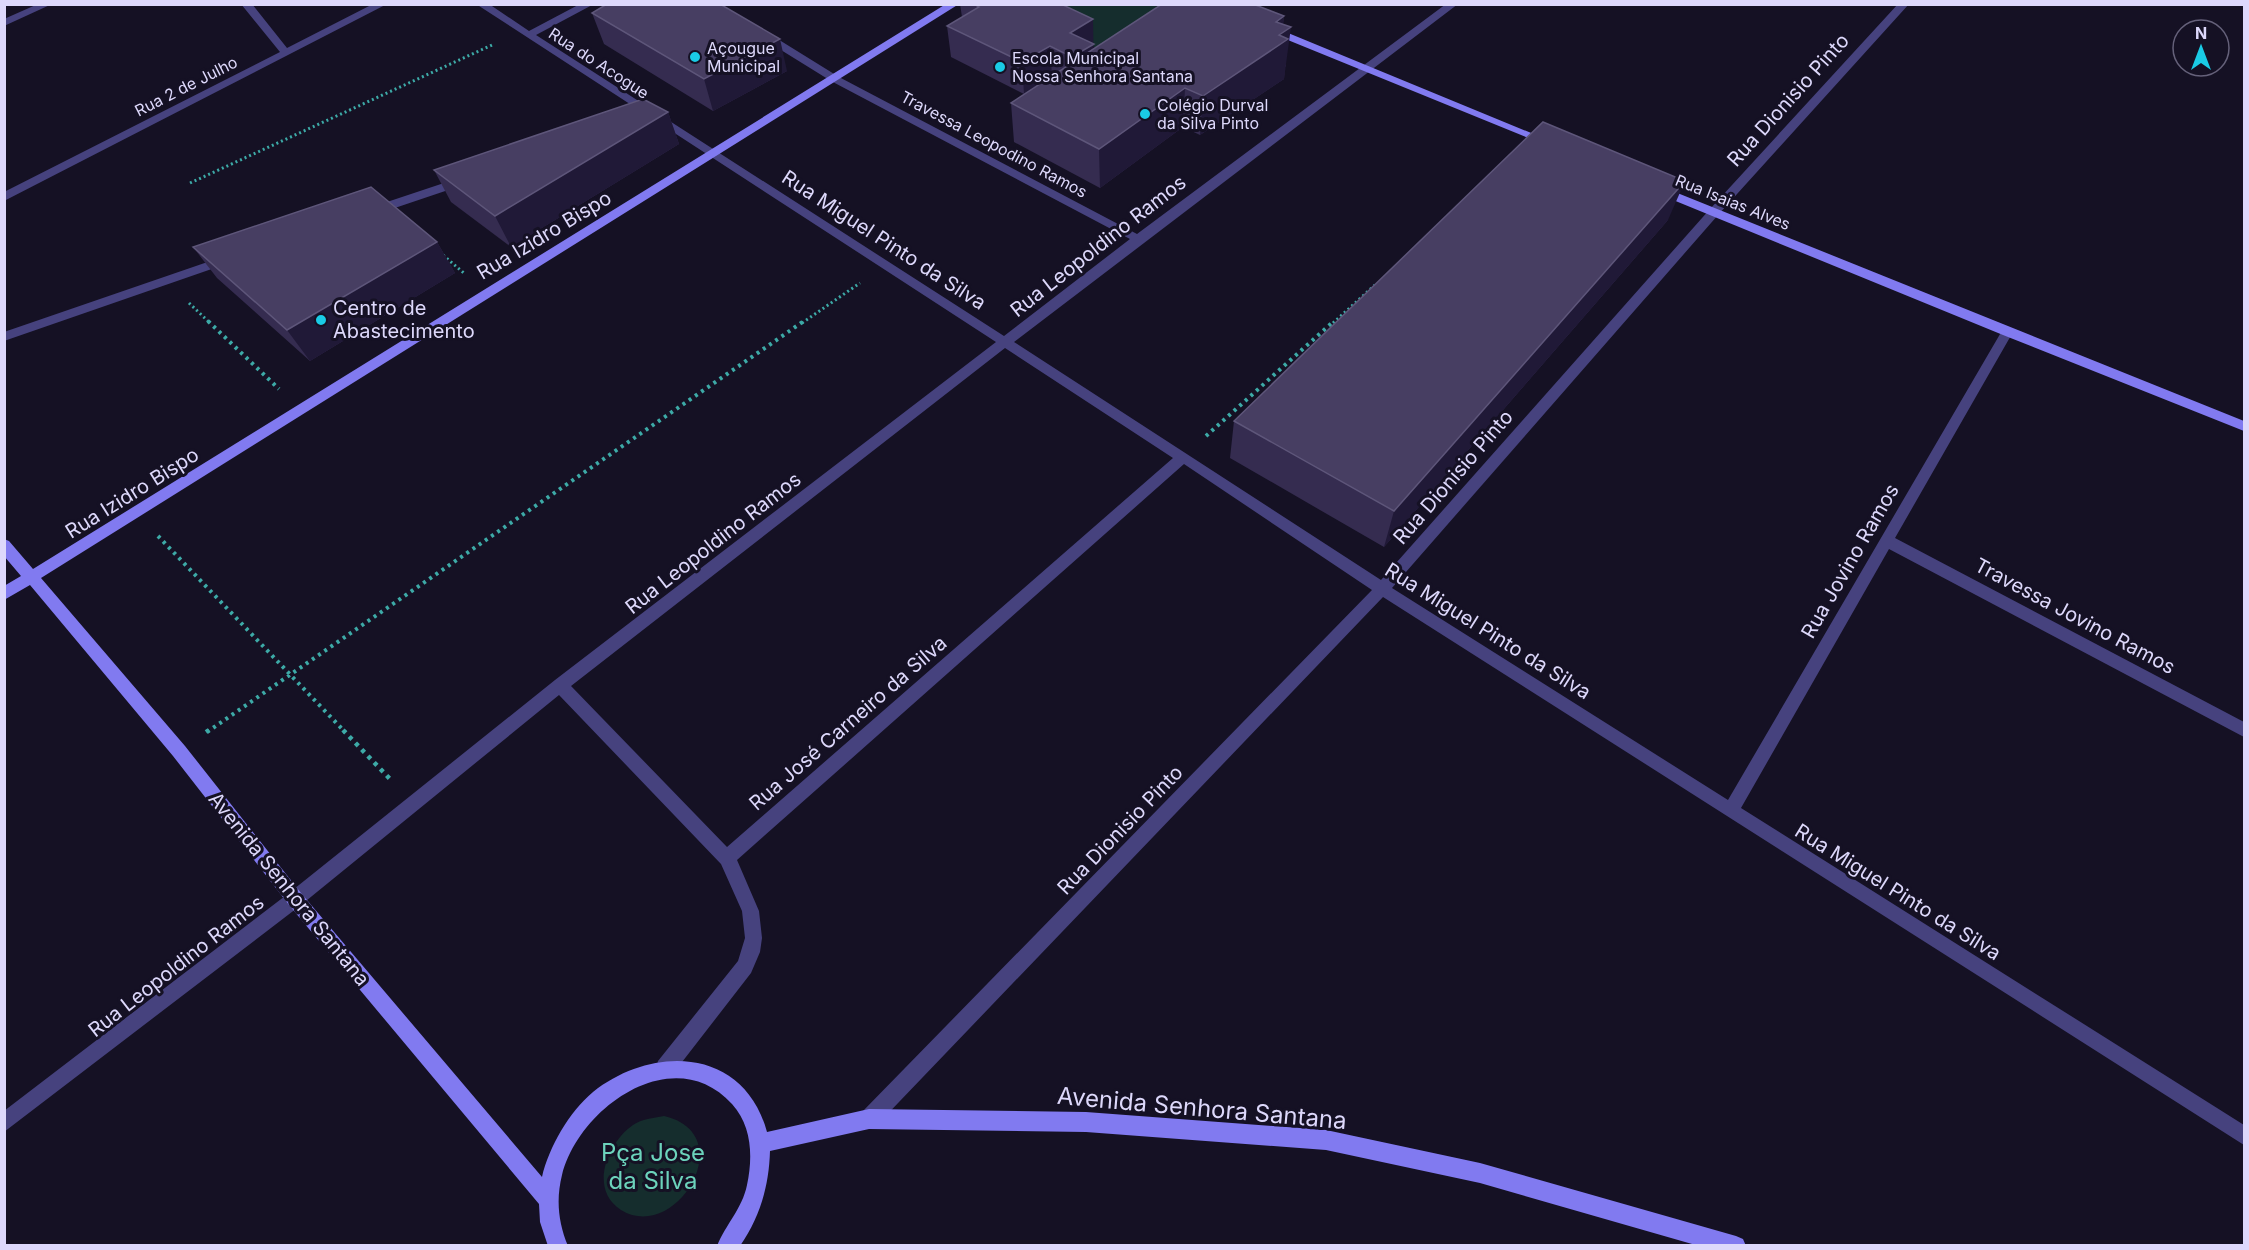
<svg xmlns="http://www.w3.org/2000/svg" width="2249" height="1250" font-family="Inter,sans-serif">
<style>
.green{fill:#152d2d}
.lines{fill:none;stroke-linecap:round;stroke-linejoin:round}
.path-far2{stroke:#3daaa7;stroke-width:3;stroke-dasharray:2 3;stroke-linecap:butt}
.path-far1{stroke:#3daaa7;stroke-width:4;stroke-dasharray:3 4.5;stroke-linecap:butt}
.path{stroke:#3daaa7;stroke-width:4.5;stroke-dasharray:4 5;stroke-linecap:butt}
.street{fill:#46427e;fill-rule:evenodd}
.secondary{fill:#817af0;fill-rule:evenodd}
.wall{fill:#352c50}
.shaded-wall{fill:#201937}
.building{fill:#473e62;stroke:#5e567a;stroke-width:1.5}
.poi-dot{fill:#1acbe5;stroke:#151124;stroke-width:2}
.labels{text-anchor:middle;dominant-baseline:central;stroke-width:6;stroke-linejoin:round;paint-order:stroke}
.far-poi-label{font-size:16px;fill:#ddd8fb;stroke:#151124;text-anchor:start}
.far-street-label{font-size:16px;fill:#ddd8fb;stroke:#151124}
.street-label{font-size:20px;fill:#ddd8fb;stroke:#151124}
.poi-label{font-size:20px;fill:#ddd8fb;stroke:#151124;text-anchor:start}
.near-street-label{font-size:24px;fill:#ddd8fb;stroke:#151124}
.near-park-label{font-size:24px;fill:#6cd3bc;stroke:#151124}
</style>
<rect width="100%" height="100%" fill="#151124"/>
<!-- green -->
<path class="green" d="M 1007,5 L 1153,5 L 1184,18 L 1120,59 Z
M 664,1116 C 742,1134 676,1244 621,1210 C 588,1189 608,1142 633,1125 C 642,1119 653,1118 664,1116 Z"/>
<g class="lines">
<!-- path-far2 -->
<path class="path-far2" d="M 190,183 L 492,45
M 443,255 L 465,274
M 189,303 L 210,323
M 802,323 L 860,283
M 1333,323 L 1375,285"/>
<!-- path-far1 -->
<path class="path-far1" d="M 208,321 L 279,389
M 1206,436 L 1334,321
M 158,536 L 345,732
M 207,732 L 804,321"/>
<!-- path -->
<path class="path" d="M 343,730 L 391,780
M 206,732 L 209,730"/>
<!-- street -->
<path class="street" d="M 38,4 L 52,4 L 4,26 L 4,19 Z
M 241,4 L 252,4 L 287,48 L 373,4 L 387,4 L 4,201 L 4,192 L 280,52 Z
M 476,4 L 489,4 L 529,31 L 580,4 L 594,4 L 536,35 L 1004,336 L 1130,239 L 831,81 L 760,37 L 760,33 L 768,33 L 839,77 L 1137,234 L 1446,4 L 1458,4 L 1014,342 L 1381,580 L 1710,209 L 1898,4 L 1909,4 L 1718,215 L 1392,588 L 1728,800 L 2003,329 L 2011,329 L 2013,332 L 1895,538 L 2244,722 L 2244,737 L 1889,549 L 1741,808 L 2244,1125 L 2244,1145 L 1383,597 L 876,1126 L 869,1129 L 862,1126 L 859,1119 L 862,1112 L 1372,590 L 1184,464 L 737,860 L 759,911 L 762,938 L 760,952 L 751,973 L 672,1075 L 665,1077 L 658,1075 L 656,1068 L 658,1061 L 738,961 L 745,938 L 742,911 L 721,864 L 559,695 L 301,905 L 4,1132 L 4,1111 L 289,893 L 555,680 L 996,342 ZM 1005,348 L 1173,458 L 727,847 L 571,686 Z
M 462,177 L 468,181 L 466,184 L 377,214 L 369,214 L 367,211 L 369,208 Z
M 225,256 L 229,257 L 229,263 L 4,341 L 4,332 Z"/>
<!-- secondary -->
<path class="secondary" d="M 946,4 L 959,4 L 41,578 L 185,746 L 301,893 L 542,1177 C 549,1147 569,1112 593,1092 C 654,1044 744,1048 767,1132 L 869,1109 L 1086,1112 L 1326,1130 L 1480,1163 L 1736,1236 L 1743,1239 L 1746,1246 L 1699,1246 L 1480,1183 L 1326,1150 L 1086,1132 L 869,1129 L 770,1151 C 769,1186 760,1217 740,1246 L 717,1246 C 726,1224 742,1209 747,1185 C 753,1157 752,1126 732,1104 C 674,1040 579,1107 562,1175 C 556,1199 558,1222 568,1246 L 548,1246 L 540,1222 L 539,1204 L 289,905 L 173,756 L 30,585 L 4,600 L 4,586 L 21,576 L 4,556 L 4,539 L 9,541 L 33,569 Z
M 1268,28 L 1276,28 L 1553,142 L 1547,145 L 1543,144 L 1268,32 Z
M 1660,186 L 2244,421 L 2244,431 L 2003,335 L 1656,193 L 1654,190 Z"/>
</g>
<!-- wall -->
<path class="wall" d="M 960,4 L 1061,4 L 1094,49 L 1215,5 L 1284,16 L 1283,24 L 1286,66 L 1285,67 L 1284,79 L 1200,135 L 1183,127 L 1100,188 L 1014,142 L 1011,103 L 1024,94 L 951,57 L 947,26 L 962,17 Z
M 592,13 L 787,71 L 713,111 L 604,44 Z
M 668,112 L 679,144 L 511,247 L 451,202 L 434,170 Z
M 1668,220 L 1384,547 L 1230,458 L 1234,421 Z
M 437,242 L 455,273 L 310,361 L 217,278 L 193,247 Z"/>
<!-- shaded-wall -->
<path class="shaded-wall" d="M 1284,16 L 1282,33 L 1291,27 L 1284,79 L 1200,135 L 1203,96 L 1276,22 Z
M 1093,19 L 1094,75 L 1074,89 L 1072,57 L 1070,33 Z
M 780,39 L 787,71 L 713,111 L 704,79 Z
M 1050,46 L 1052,77 L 1024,94 L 1022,62 Z
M 1185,88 L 1183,127 L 1100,188 L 1099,149 Z
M 668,112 L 679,144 L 511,247 L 495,216 Z
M 1685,181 L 1668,220 L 1384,547 L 1394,511 Z
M 437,242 L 455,273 L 310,361 L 287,330 Z"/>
<!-- building -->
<path class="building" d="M 607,4 L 720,4 L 780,39 L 704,79 L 592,13 Z
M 974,4 L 1061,4 L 1093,19 L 1070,33 L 1094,44 L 1072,57 L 1050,46 L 1022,62 L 947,26 L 979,7 Z
M 1162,4 L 1213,4 L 1215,5 L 1217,4 L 1253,4 L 1284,16 L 1276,22 L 1291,27 L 1279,35 L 1288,39 L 1203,96 L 1185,88 L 1099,149 L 1011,103 Z
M 643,99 L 668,112 L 495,216 L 434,170 Z
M 1543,122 L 1685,181 L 1394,511 L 1234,421 Z
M 371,187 L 437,242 L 287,330 L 193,247 Z"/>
<!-- markers -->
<g class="poi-dot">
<circle cx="695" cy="57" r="6"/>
<circle cx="1000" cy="67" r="6"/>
<circle cx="1145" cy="114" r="6"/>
<circle cx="321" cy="320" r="6"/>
</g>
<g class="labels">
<!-- far-poi labels -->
<g class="far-poi-label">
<text x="707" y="48">Açougue<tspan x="707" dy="18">Municipal</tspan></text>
<text x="1012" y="58">Escola Municipal<tspan x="1012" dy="18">Nossa Senhora Santana</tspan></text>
<text x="1157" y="105">Colégio Durval<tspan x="1157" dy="18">da Silva Pinto</tspan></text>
</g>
<!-- far-street labels -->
<g class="far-street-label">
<text transform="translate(599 63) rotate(33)">Rua do Acogue</text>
<text transform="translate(186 86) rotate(-27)">Rua 2 de Julho</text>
<text transform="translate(994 144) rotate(28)">Travessa Leopodino Ramos</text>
<text transform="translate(1733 202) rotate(22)">Rua Isaias Alves</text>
</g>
<!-- street labels -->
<g class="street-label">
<text transform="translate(1788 100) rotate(-48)">Rua Dionisio Pinto</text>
<text transform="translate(544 235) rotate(-31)">Rua Izidro Bispo</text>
<text transform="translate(884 240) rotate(33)">Rua Miguel Pinto da Silva</text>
<text transform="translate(1098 246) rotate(-38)">Rua Leopoldino Ramos</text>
<text transform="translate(1453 477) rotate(-49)">Rua Dionisio Pinto</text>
<text transform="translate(132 493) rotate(-32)">Rua Izidro Bispo</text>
<text transform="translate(713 543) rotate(-38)">Rua Leopoldino Ramos</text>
<text transform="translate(1850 561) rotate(-60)">Rua Jovino Ramos</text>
<text transform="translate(2075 616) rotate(28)">Travessa Jovino Ramos</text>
<text transform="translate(1488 631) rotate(32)">Rua Miguel Pinto da Silva</text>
<text transform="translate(848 723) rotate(-41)">Rua José Carneiro da Silva</text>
<text transform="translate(1120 830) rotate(-46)">Rua Dionisio Pinto</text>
<text transform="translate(289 889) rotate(51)">Avenida Senhora Santana</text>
<text transform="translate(1898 892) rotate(32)">Rua Miguel Pinto da Silva</text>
<text transform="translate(176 966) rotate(-38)">Rua Leopoldino Ramos</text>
</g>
<!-- poi labels -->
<g class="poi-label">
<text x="333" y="308">Centro de<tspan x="333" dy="23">Abastecimento</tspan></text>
</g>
<!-- near-street labels -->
<g class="near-street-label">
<text transform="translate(1202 1108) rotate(5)">Avenida Senhora Santana</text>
</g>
<!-- near-park labels -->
<g class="near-park-label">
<text x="653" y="1152">Pça Jose<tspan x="653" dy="28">da Silva</tspan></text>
</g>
</g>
<!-- border -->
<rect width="2249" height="1250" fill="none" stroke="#ddd8fb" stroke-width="12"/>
<!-- north arrow -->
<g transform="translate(2201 48)"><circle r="28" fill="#151124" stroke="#65617a" stroke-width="1.5"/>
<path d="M0-4.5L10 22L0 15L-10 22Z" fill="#1acbe5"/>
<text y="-9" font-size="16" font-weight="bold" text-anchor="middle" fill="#ddd8fb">N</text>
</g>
</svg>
